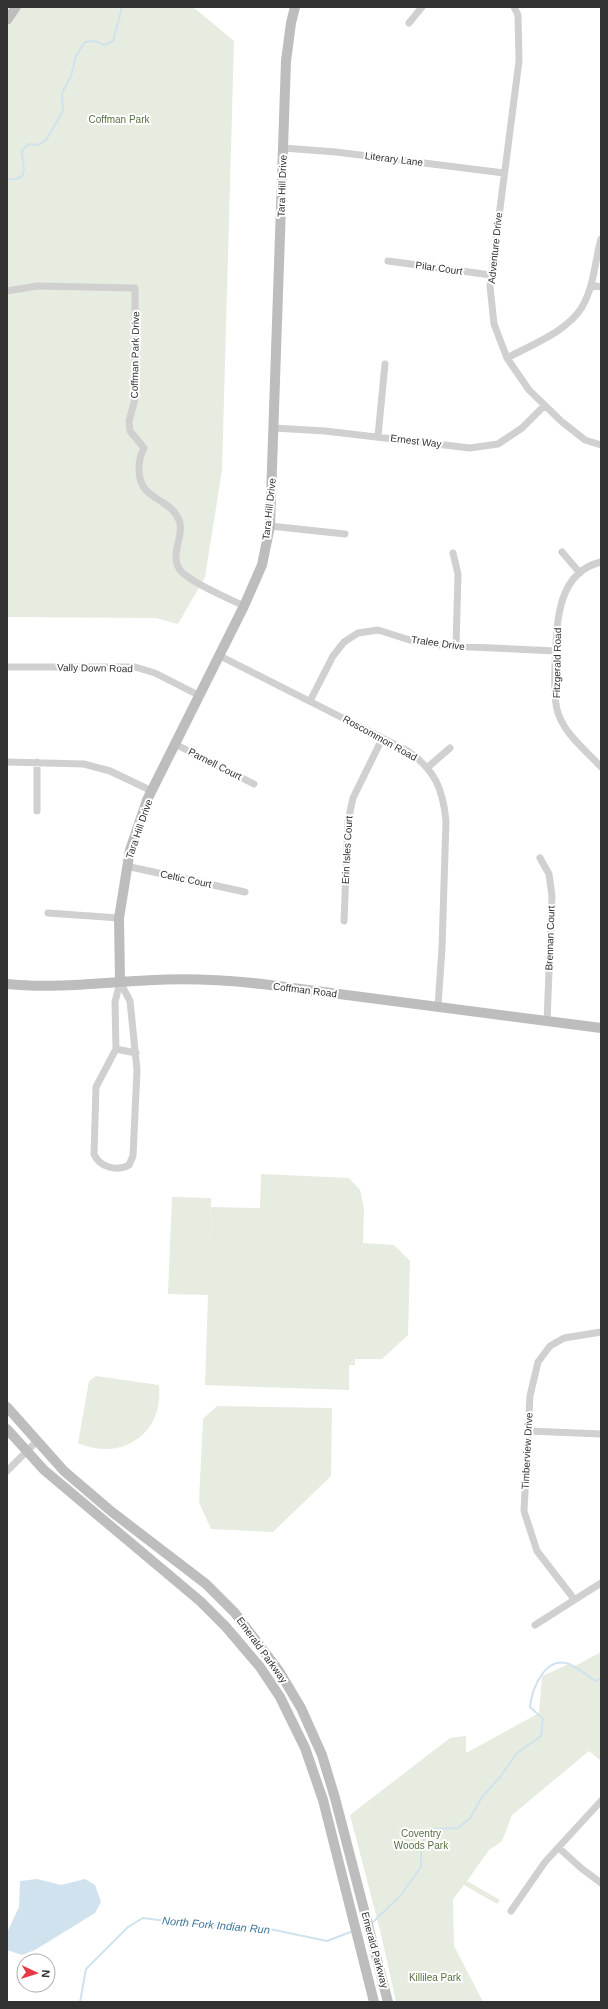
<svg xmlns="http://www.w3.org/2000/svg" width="608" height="2009" font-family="Helvetica,sans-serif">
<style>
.green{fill:#e6ecdf}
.water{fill:#cfe2ee}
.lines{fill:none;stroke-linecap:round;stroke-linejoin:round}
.stream{stroke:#cfe2ee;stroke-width:2}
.street{stroke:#d0d0d0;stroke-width:7}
.secondary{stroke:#bdbdbd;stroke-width:10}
.labels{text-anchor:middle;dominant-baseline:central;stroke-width:4;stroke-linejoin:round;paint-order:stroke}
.park-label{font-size:10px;fill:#56703f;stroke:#fff}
.street-label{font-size:10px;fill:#333;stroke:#fff}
.water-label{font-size:11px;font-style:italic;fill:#3f7597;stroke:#fff}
</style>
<rect width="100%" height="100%" fill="#fff"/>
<!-- green -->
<path class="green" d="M 22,7 L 193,7 L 234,41 L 222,470 L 205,577 L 178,624 L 156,618 L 7,617 L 7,28 Z
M 261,1174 L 349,1178 L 360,1190 L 364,1208 L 363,1243 L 394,1245 L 410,1261 L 408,1335 L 382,1359 L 355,1359 L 355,1365 L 349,1365 L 349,1390 L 205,1385 L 208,1295 L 168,1294 L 172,1197 L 211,1198 L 209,1271 L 211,1207 L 260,1208 Z
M 96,1376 L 159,1385 C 164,1434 122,1462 78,1443 L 89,1381 Z
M 217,1406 L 332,1408 L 331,1476 L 273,1532 L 211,1529 L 199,1502 L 203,1419 Z
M 601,1652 L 601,1761 L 589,1751 L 512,1815 L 502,1841 L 489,1850 L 467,1881 L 500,1900 L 497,1904 L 464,1885 L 453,1899 L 454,1946 L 482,2000 L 480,2002 L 396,2002 L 381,1934 L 350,1815 L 450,1738 L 466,1736 L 466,1753 L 539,1713 L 542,1676 L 569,1664 L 575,1666 Z"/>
<!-- water -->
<path class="water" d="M 37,1879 L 61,1885 L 85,1879 L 95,1885 L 101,1902 L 95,1913 L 35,1950 L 22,1955 L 7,1950 L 7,1933 L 19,1907 L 20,1881 Z"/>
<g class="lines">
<!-- stream -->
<path class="stream" d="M 7,179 C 32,181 22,165 22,151 L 28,144 L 38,145 L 46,140 L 63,111 L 62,93 L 71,76 L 76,56 L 85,42 L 95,41 L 105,45 L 113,41 L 122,7
M 372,1923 L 401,1895 L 421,1867 L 421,1844 L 431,1829 L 458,1828 L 470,1818 L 482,1797 L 500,1777 L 517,1753 L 541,1736 L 543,1719 L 530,1707 C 532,1689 545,1655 569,1664 C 578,1668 588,1676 596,1681 L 601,1678
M 80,2002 L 86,1969 L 128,1927 L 143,1918 L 191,1924 L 260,1927 L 327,1941 L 353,1931"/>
<!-- street -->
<path class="street" d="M 514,7 L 518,15 L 519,61 L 490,286 L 494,324 L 507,358 L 529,390 L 561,421 L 585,440 L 601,445
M 409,23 L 422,7
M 283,148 L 336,152 L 504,173
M 388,261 L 491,275
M 591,285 L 601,287
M 7,291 L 37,286 L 135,288 L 135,399 L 129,421 L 130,431 L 144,448 C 140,455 139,461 139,469 C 139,500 165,496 177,516 C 188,533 168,552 180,570 C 189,582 230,599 244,606
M 507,358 C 531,345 567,332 582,307 C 594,287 595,260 601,239
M 274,428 L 325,431 L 470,448 L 498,444 L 522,428 L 544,406
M 378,436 L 385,364
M 270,526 L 345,534
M 562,552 L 580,573
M 453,553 L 458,574 L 456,647
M 601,562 C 555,573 557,627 555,664 C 555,679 553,698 558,713 C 566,736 585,749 601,767
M 220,656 L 408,751 C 435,770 443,789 446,821 L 442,948 L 438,1006
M 7,667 L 135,667 L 155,673 L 200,696
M 310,701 L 333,656 L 344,642 L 358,633 L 378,630 L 413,641 L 448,646 L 556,651
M 175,744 L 254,784
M 7,762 L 84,764 L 110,771 L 152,791
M 37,762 L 37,811
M 428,767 L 450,748
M 540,858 L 549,874 L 552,896 L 547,1022
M 126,866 L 245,892
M 48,913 L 119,918
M 344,921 L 348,821 L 353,798 L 382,739
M 120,982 L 130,1001 L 137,1070 L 133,1156 L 129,1165 C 117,1172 99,1167 94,1154 L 96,1087 L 116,1049 L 115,1002 Z
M 116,1049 L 136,1053
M 528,1431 L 601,1434
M 7,1471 L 37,1441
M 574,1599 L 537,1551 L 524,1511 L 530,1396 L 538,1362 L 550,1346 L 564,1338 L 601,1332
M 535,1625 L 601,1583
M 559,1848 L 581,1868 L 601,1883
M 511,1911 L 545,1862 L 601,1801"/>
<!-- secondary -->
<path class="secondary" d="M 7,20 L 16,7
M 120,982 L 119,918 L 130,850 L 147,800 L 244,606 L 262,565 L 270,526 L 286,61 L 291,23 L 295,7
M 7,984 C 56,989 104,982 153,980 C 189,978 226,980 262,984 L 601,1028
M 7,1407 L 64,1471 L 112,1512 L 206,1584 L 235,1613 L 279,1671 L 301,1708 L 322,1755 L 335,1798 L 388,2002
M 7,1429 L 44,1470 L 200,1601 L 226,1627 L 260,1667 L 280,1697 L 305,1748 L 323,1800 L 374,2002"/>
</g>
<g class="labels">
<!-- park labels -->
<g class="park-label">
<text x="119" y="119">Coffman Park</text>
<text x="421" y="1833">Coventry<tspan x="421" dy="12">Woods Park</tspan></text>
<text x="435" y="1977">Killilea Park</text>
</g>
<!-- street labels -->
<g class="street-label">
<text transform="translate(394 159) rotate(7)">Literary Lane</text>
<text transform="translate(282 186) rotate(-88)">Tara Hill Drive</text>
<text transform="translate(495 248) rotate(-84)">Adventure Drive</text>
<text transform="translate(439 268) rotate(8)">Pilar Court</text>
<text transform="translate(135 355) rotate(-89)">Coffman Park Drive</text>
<text transform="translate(416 441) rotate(7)">Ernest Way</text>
<text transform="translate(269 509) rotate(-84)">Tara Hill Drive</text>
<text transform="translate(438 643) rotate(8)">Tralee Drive</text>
<text transform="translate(557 663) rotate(-89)">Fitzgerald Road</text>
<text transform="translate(95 668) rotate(1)">Vally Down Road</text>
<text transform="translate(380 738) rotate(29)">Roscommon Road</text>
<text transform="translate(215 764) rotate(27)">Parnell Court</text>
<text transform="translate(139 829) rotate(-71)">Tara Hill Drive</text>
<text transform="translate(347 850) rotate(-87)">Erin Isles Court</text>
<text transform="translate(186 879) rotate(12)">Celtic Court</text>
<text transform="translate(550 938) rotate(-88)">Brennan Court</text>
<text transform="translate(305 990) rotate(7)">Coffman Road</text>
<text transform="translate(527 1451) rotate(-87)">Timberview Drive</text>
<text transform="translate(262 1650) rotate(54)">Emerald Parkway</text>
<text transform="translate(375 1950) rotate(75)">Emerald Parkway</text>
</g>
<!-- water labels -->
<g class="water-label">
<text transform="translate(216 1925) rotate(5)">North Fork Indian Run</text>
</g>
</g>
<!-- border -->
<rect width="608" height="2009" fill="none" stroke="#333333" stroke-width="16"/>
<!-- north arrow -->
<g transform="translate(36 1973) rotate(94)"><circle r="19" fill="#ffffff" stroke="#adadad"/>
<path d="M0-3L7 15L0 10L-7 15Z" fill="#e63946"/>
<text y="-6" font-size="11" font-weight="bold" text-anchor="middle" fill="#333333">N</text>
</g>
</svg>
